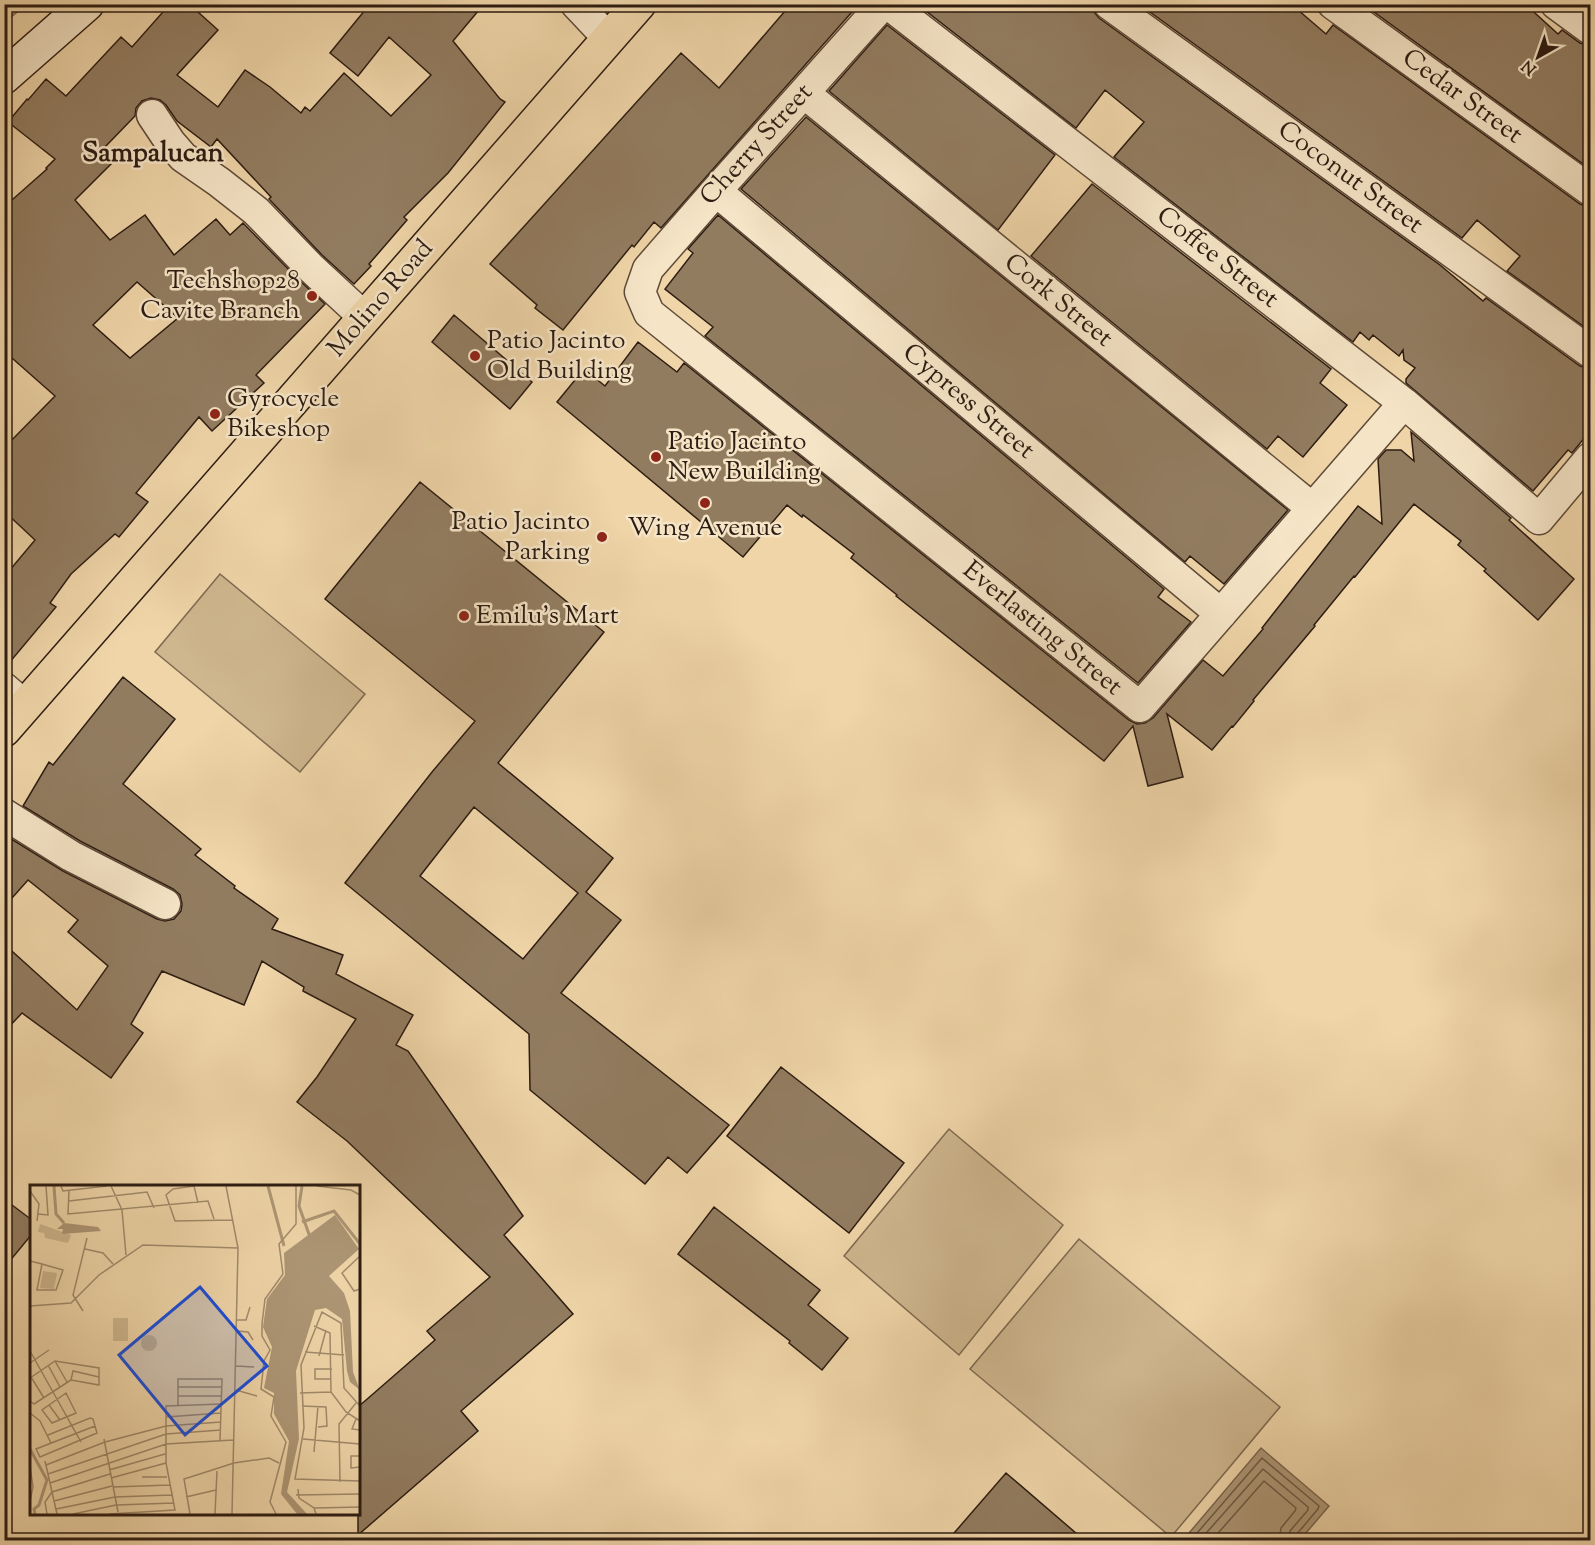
<svg xmlns="http://www.w3.org/2000/svg" width="1595" height="1545" font-family="'Sorts Mill Goudy',serif">
<style>
.green{fill:#ceb68e;stroke:#7e6950;stroke-width:1.5}
.water{fill:#ad9675;stroke:#7a654d;stroke-width:1.5}
.lines{fill:none;stroke-linecap:round;stroke-linejoin:round}
.shore{stroke:#6d5944;stroke-width:1.5}
.building{fill:#927c60;stroke:#2d1c12;stroke-width:1.5;fill-rule:evenodd}
.street-casing{stroke:#5e4a38;stroke-width:33}
.secondary-casing{stroke:#2d1c12;stroke-width:36}
.primary-casing{stroke:#2d1c12;stroke-width:36}
.street{stroke:#f5e4c6;stroke-width:30}
.secondary{stroke:#f5e4c6;stroke-width:33}
.primary{stroke:#efd5a8;stroke-width:33}
.poi-dot{fill:#8f2418;stroke:#f5e4c6;stroke-width:2}
.labels{text-anchor:middle;dominant-baseline:central;stroke-width:5;stroke-linejoin:round;paint-order:stroke}
.street-label{font-size:26px;fill:#2d1c12;stroke:#f5e4c6}
.poi-label{font-size:26px;fill:#2d1c12;stroke:#f5e4c6;text-anchor:start}
.neighbourhood-label{font-size:27px;font-weight:bold;fill:#2d1c12;stroke:#f5e4c6}
.inset-river{fill:none;stroke:#ad9675;stroke-width:3}
.inset-road{fill:none;stroke:#a18b6c;stroke-width:1.5}
.view{fill:#1d4ed8;fill-opacity:0.15;stroke:#1d4ed8;stroke-width:3}
.inset-edge{fill:none;stroke:#2d1c12;stroke-width:3}
</style>
<rect width="100%" height="100%" fill="#efd5a8"/>
<filter id="stains"><feTurbulence type="fractalNoise" baseFrequency=".00333" numOctaves="4"/><feColorMatrix values="0 0 0 0 .2 0 0 0 0 .09 0 0 0 0 .02 0 0 0 .5 -.17"/></filter>
<radialGradient id="worn" r=".72"><stop offset=".6" stop-color="#630" stop-opacity="0"/><stop offset="1" stop-color="#630" stop-opacity=".3"/></radialGradient>
<!-- green -->
<path class="green" d="M 220,574 L 365,694 L 300,772 L 155,652 Z
M 949,1129 L 1063,1225 L 959,1355 L 844,1256 Z
M 1079,1239 L 1280,1407 L 1171,1537 L 970,1369 Z"/>
<!-- water -->
<path class="water" d="M 5,4 L 26,4 L 26,5 L 5,22 Z
M 1261,1448 L 1329,1506 L 1300,1540 L 1187,1540 L 1184,1539 Z"/>
<g class="lines">
<!-- shore -->
<path class="shore" d="M 1191,1540 L 1262,1458 L 1319,1506 L 1318,1509 L 1296,1535 L 1296,1540
M 1200,1540 L 1263,1469 L 1308,1507 L 1308,1510 L 1290,1531 L 1288,1540
M 1212,1540 L 1264,1481 L 1296,1508 L 1295,1511 L 1281,1528 L 1279,1540"/>
</g>
<!-- building -->
<path class="building" d="M 170,4 L 189,4 L 218,30 L 177,75 L 218,107 L 245,70 L 270,87 L 301,113 L 305,107 L 310,111 L 344,73 L 391,116 L 431,75 L 389,37 L 358,76 L 330,53 L 370,4 L 484,4 L 453,41 L 500,99 L 505,102 L 448,173 L 404,217 L 407,220 L 369,264 L 371,266 L 354,284 L 322,255 L 269,199 L 271,197 L 217,139 L 211,147 L 177,121 L 166,105 L 160,100 L 151,98 L 142,101 L 136,108 L 135,116 L 105,147 L 117,158 L 75,200 L 110,240 L 145,215 L 174,255 L 216,219 L 230,235 L 243,223 L 298,279 L 325,304 L 256,375 L 264,383 L 212,431 L 199,417 L 136,493 L 148,502 L 119,537 L 115,534 L 71,574 L 50,603 L 56,607 L 4,669 L 4,577 L 35,540 L 4,511 L 4,448 L 55,396 L 4,351 L 4,207 L 47,169 L 46,168 L 55,159 L 8,122 L 27,99 L 28,100 L 46,79 L 66,96 L 121,37 L 132,47 ZM 137,282 L 178,318 L 130,358 L 93,325 Z
M 791,4 L 859,4 L 661,228 L 654,222 L 634,247 L 632,245 L 563,330 L 535,308 L 537,305 L 490,264 L 681,53 L 719,88 Z
M 917,4 L 1092,4 L 1094,12 L 1099,18 L 1440,265 L 1483,301 L 1486,298 L 1580,366 L 1590,369 L 1590,431 L 1572,453 L 1568,450 L 1533,491 L 1406,383 L 1406,379 L 1415,368 L 1404,360 L 1403,350 L 1399,356 L 1373,335 L 1369,340 L 1360,332 L 1353,342 L 1114,157 L 1144,122 L 1105,90 L 1076,128 Z
M 1139,4 L 1291,4 L 1326,34 L 1333,25 L 1580,204 L 1590,207 L 1590,331 L 1507,271 L 1520,256 L 1477,220 L 1462,238 Z
M 1363,4 L 1525,4 L 1558,34 L 1562,30 L 1580,43 L 1590,46 L 1590,169 Z
M 887,25 L 1055,155 L 998,230 L 829,91 Z
M 806,117 L 1288,510 L 1224,584 L 1190,556 L 1185,562 L 741,189 Z
M 1092,184 L 1331,369 L 1320,383 L 1347,405 L 1303,457 L 1278,436 L 1267,449 L 1031,256 Z
M 718,215 L 1164,589 L 1158,597 L 1191,622 L 1138,683 L 705,336 L 713,327 L 665,289 L 693,253 L 688,249 Z
M 454,315 L 532,382 L 510,409 L 432,342 Z
M 638,342 L 677,372 L 684,363 L 1129,720 L 1137,724 L 1145,723 L 1153,718 L 1203,660 L 1223,676 L 1263,629 L 1262,628 L 1358,506 L 1382,524 L 1378,459 L 1386,450 L 1401,450 L 1414,461 L 1411,432 L 1511,518 L 1509,520 L 1574,579 L 1538,620 L 1484,571 L 1486,569 L 1458,545 L 1461,541 L 1414,504 L 1355,577 L 1354,576 L 1314,625 L 1315,626 L 1253,700 L 1254,701 L 1233,727 L 1232,726 L 1212,750 L 1167,714 L 1183,777 L 1148,786 L 1133,726 L 1104,761 L 896,596 L 897,595 L 851,558 L 854,554 L 803,515 L 802,517 L 787,505 L 743,557 L 557,402 L 584,369 L 605,386 Z
M 420,482 L 604,632 L 498,763 L 613,858 L 586,892 L 621,920 L 561,993 L 729,1125 L 687,1173 L 668,1157 L 645,1184 L 530,1090 L 529,1034 L 345,883 L 432,772 L 475,721 L 325,599 ZM 474,807 L 578,893 L 523,959 L 420,876 Z
M 123,677 L 175,719 L 123,784 L 201,849 L 195,855 L 235,886 L 234,888 L 278,919 L 272,929 L 343,955 L 336,974 L 413,1015 L 396,1045 L 408,1051 L 523,1216 L 504,1235 L 573,1314 L 461,1411 L 478,1431 L 358,1535 L 358,1407 L 435,1340 L 427,1331 L 490,1277 L 347,1141 L 297,1102 L 317,1077 L 356,1019 L 303,991 L 304,987 L 262,961 L 244,1005 L 162,971 L 131,1024 L 143,1033 L 111,1078 L 22,1013 L 4,1032 L 4,944 L 77,1010 L 108,966 L 68,932 L 78,920 L 28,880 L 4,907 L 5,835 L 63,871 L 157,919 L 165,921 L 174,919 L 181,911 L 182,904 L 180,895 L 173,889 L 80,841 L 23,806 L 49,762 L 53,765 Z
M 781,1067 L 904,1163 L 849,1233 L 727,1136 Z
M 4,1199 L 32,1220 L 32,1234 L 4,1268 Z
M 714,1207 L 820,1290 L 808,1305 L 848,1338 L 822,1370 L 789,1343 L 790,1341 L 678,1254 Z
M 1006,1473 L 1084,1540 L 948,1540 Z"/>
<g class="lines">
<!-- street casing -->
<g class="street-casing">
<path id="street" d="M 576,4 L 609,39
M 883,4 L 716,191 L 648,269 L 640,292 L 649,313 L 1140,707 L 1404,403
M 888,4 L 1404,403 L 1539,519 L 1590,458
M 1109,4 L 1590,352
M 1333,4 L 1590,190
M 1556,4 L 1590,29
M 804,93 L 1312,508
M 152,115 L 170,142 L 183,157 L 219,182 L 256,211 L 310,267 L 365,318
M 716,191 L 1221,614
M 4,688 L 25,706
M 4,814 L 71,856 L 165,904"/>
</g>
<!-- secondary casing -->
<g class="secondary-casing">
<path id="secondary" d="M 4,77 L 87,4"/>
</g>
<!-- primary casing -->
<g class="primary-casing">
<path id="primary" d="M 4,730 L 639,4"/>
</g>
<!-- street -->
<use href="#street" class="street"/>
<!-- secondary -->
<use href="#secondary" class="secondary"/>
<!-- primary -->
<use href="#primary" class="primary"/>
</g>
<!-- markers -->
<g class="poi-dot">
<circle cx="312" cy="296" r="6"/>
<circle cx="475" cy="356" r="6"/>
<circle cx="215" cy="414" r="6"/>
<circle cx="656" cy="457" r="6"/>
<circle cx="705" cy="503" r="6"/>
<circle cx="602" cy="537" r="6"/>
<circle cx="464" cy="616" r="6"/>
</g>
<g class="labels">
<!-- street labels -->
<g class="street-label">
<text transform="translate(1462 97) rotate(36)">Cedar Street</text>
<text transform="translate(757 145) rotate(-48)">Cherry Street</text>
<text transform="translate(1350 178) rotate(36)">Coconut Street</text>
<text transform="translate(1217 258) rotate(38)">Coffee Street</text>
<text transform="translate(381 299) rotate(-49)">Molino Road</text>
<text transform="translate(1058 301) rotate(39)">Cork Street</text>
<text transform="translate(968 402) rotate(40)">Cypress Street</text>
<text transform="translate(1042 629) rotate(39)">Everlasting Street</text>
</g>
<!-- poi labels -->
<g class="poi-label">
<text x="300" y="281" text-anchor="end">Techshop28<tspan x="300" dy="30">Cavite Branch</tspan></text>
<text x="487" y="341">Patio Jacinto<tspan x="487" dy="30">Old Building</tspan></text>
<text x="227" y="399">Gyrocycle<tspan x="227" dy="30">Bikeshop</tspan></text>
<text x="668" y="442">Patio Jacinto<tspan x="668" dy="30">New Building</tspan></text>
<text x="590" y="522" text-anchor="end">Patio Jacinto<tspan x="590" dy="30">Parking</tspan></text>
<text x="705" y="528" text-anchor="middle">Wing Avenue</text>
<text x="476" y="616">Emilu's Mart</text>
</g>
<!-- neighbourhood labels -->
<g class="neighbourhood-label">
<text x="153" y="154">Sampalucan</text>
</g>
</g>
<!-- overview -->
<g transform="translate(30 1185)">
<rect width="330" height="330" fill="#efd5a8"/>
<path d="M 10,39 L 41,50 L 38,58 L 15,53 L 14,48 L 8,47 ZM 13,86 L 27,88 L 24,104 L 10,103 ZM 83,133 L 98,133 L 98,156 L 83,156 ZM111 158a8 8 0 1 1 16 0a8 8 0 1 1-16 0Z" fill="#ceb68e"/>
<path d="M 305,30 L 329,64 L 299,91 L 314,108 L 320,126 L 323,187 L 330,205 L 320,197 L 317,186 L 312,134 L 296,123 L 285,125 L 266,186 L 269,254 L 257,307 L 277,329 L 267,329 L 251,309 L 259,256 L 244,229 L 244,208 L 234,203 L 242,162 L 233,142 L 237,114 L 255,90 L 254,68 ZM 34,38 L 68,42 L 71,46 L 32,49 L 33,44 L 27,44 Z" fill="#ad9675"/>
<path class="inset-river" d="M 24,1 L 26,29 L 34,38M 238,1 L 254,61M 272,1 L 269,21 L 280,52M 272,37 L 304,26 L 330,59M 0,264 L 17,295 L 9,320 L 4,324 L 5,329"/>
<path class="inset-road" d="M 31,1 L 33,6 L 77,1M 81,1 L 92,25 L 96,70M 196,1 L 208,63 L 202,329M 287,1 L 321,5 L 330,10M 39,5 L 38,29 L 178,16 L 184,34M 0,6 L 9,19 L 7,36M 39,16 L 117,7 L 124,23M 168,18 L 164,1 L 143,4 L 136,10 L 145,36 L 202,35M 8,29 L 18,30 L 16,1M 55,64 L 73,68 L 83,79M 330,71 L 312,88 L 324,106 L 330,104M 0,76 L 12,79 L 33,85 L 26,105 L 7,105 L 12,79M 0,121 L 41,118 L 69,90 L 113,60 L 208,63M 53,126 L 43,110 L 57,53M 206,135 L 216,135 L 220,122M 284,141 L 300,148 L 301,207 L 316,227 L 330,236M 207,146 L 218,147 L 223,155M 0,166 L 51,257M 275,167 L 314,170M 289,171 L 296,145M 25,176 L 37,197M 0,178 L 19,165M 18,180 L 30,202M 206,181 L 224,182M 1,192 L 14,213M 0,193 L 25,176 L 69,183 L 69,200 L 41,195M 301,194 L 285,194 L 285,184 L 302,184M 41,195 L 43,186 L 69,192M 148,202 L 192,202M 206,205 L 227,211M 36,208 L 46,228 L 22,238 L 12,225 ZM 270,208 L 301,207M 148,211 L 191,211M 0,216 L 4,219 L 41,195M 19,220 L 30,235M 148,221 L 148,194 L 192,194 L 190,255M 272,221 L 296,222 L 297,241 L 288,242M 330,221 L 314,203 L 311,138 L 292,127 L 271,180 L 274,243 L 265,294 L 330,296M 0,228 L 10,236 L 21,258M 136,232 L 191,228M 326,234 L 322,244 L 330,245M 18,250 L 60,233 L 63,234 L 67,248 L 10,272 L 6,264 L 65,241M 74,254 L 88,327M 273,254 L 330,259M 284,267 L 288,221M 330,271 L 321,271 L 321,283 L 330,282M 15,276 L 27,329M 16,280 L 75,257 L 136,241 L 191,237M 0,281 L 3,302 L 0,316M 79,285 L 135,269M 18,289 L 136,249 L 191,245M 112,292 L 137,292M 81,293 L 136,278M 310,297 L 309,239 L 326,218M 20,298 L 136,259 L 203,255M 83,302 L 140,300M 268,304 L 269,313 L 284,323 L 286,329M 266,310 L 330,309M 156,312 L 186,305M 24,316 L 82,301M 284,323 L 330,322M 26,324 L 85,312 L 142,310M 17,329 L 15,317 L 22,307 L 80,289M 43,329 L 86,320 L 144,318M 79,329 L 145,325 L 136,278 L 136,221 L 192,219M 160,329 L 154,294 L 204,278 L 239,273 L 249,278M 185,329 L 187,286M 246,329 L 240,317 L 256,257 L 241,231 L 244,212 L 231,204 L 234,176 L 240,165 L 232,151 L 232,139 L 235,114 L 253,89 L 249,59 L 266,39 L 266,1"/>
<path class="view" d="M 170,102 L 237,181 L 155,250 L 89,170 Z"/>
<rect width="330" height="330" class="inset-edge"/>
</g>
<!-- margin -->
<rect width="1595" height="1545" fill="none" stroke="#efd5a8" stroke-width="24"/>
<rect x="6" y="6" width="1583" height="1533" fill="none" stroke="#2d1c12" stroke-width="3"/>
<rect x="12" y="12" width="1571" height="1521" fill="none" stroke="#2d1c12" stroke-width="1.5"/>
<!-- north arrow -->
<g transform="translate(1538 57) rotate(220)" stroke="#f5e4c6" stroke-width="4.5" paint-order="stroke">
<path d="M0-4.5L10 22L0 15L-10 22Z" fill="#2d1c12"/>
<text y="-9" font-size="16" font-weight="bold" text-anchor="middle" fill="#2d1c12">N</text>
</g>
<rect width="100%" height="100%" filter="url(#stains)"/>
<rect width="100%" height="100%" fill="url(#worn)"/>
</svg>
